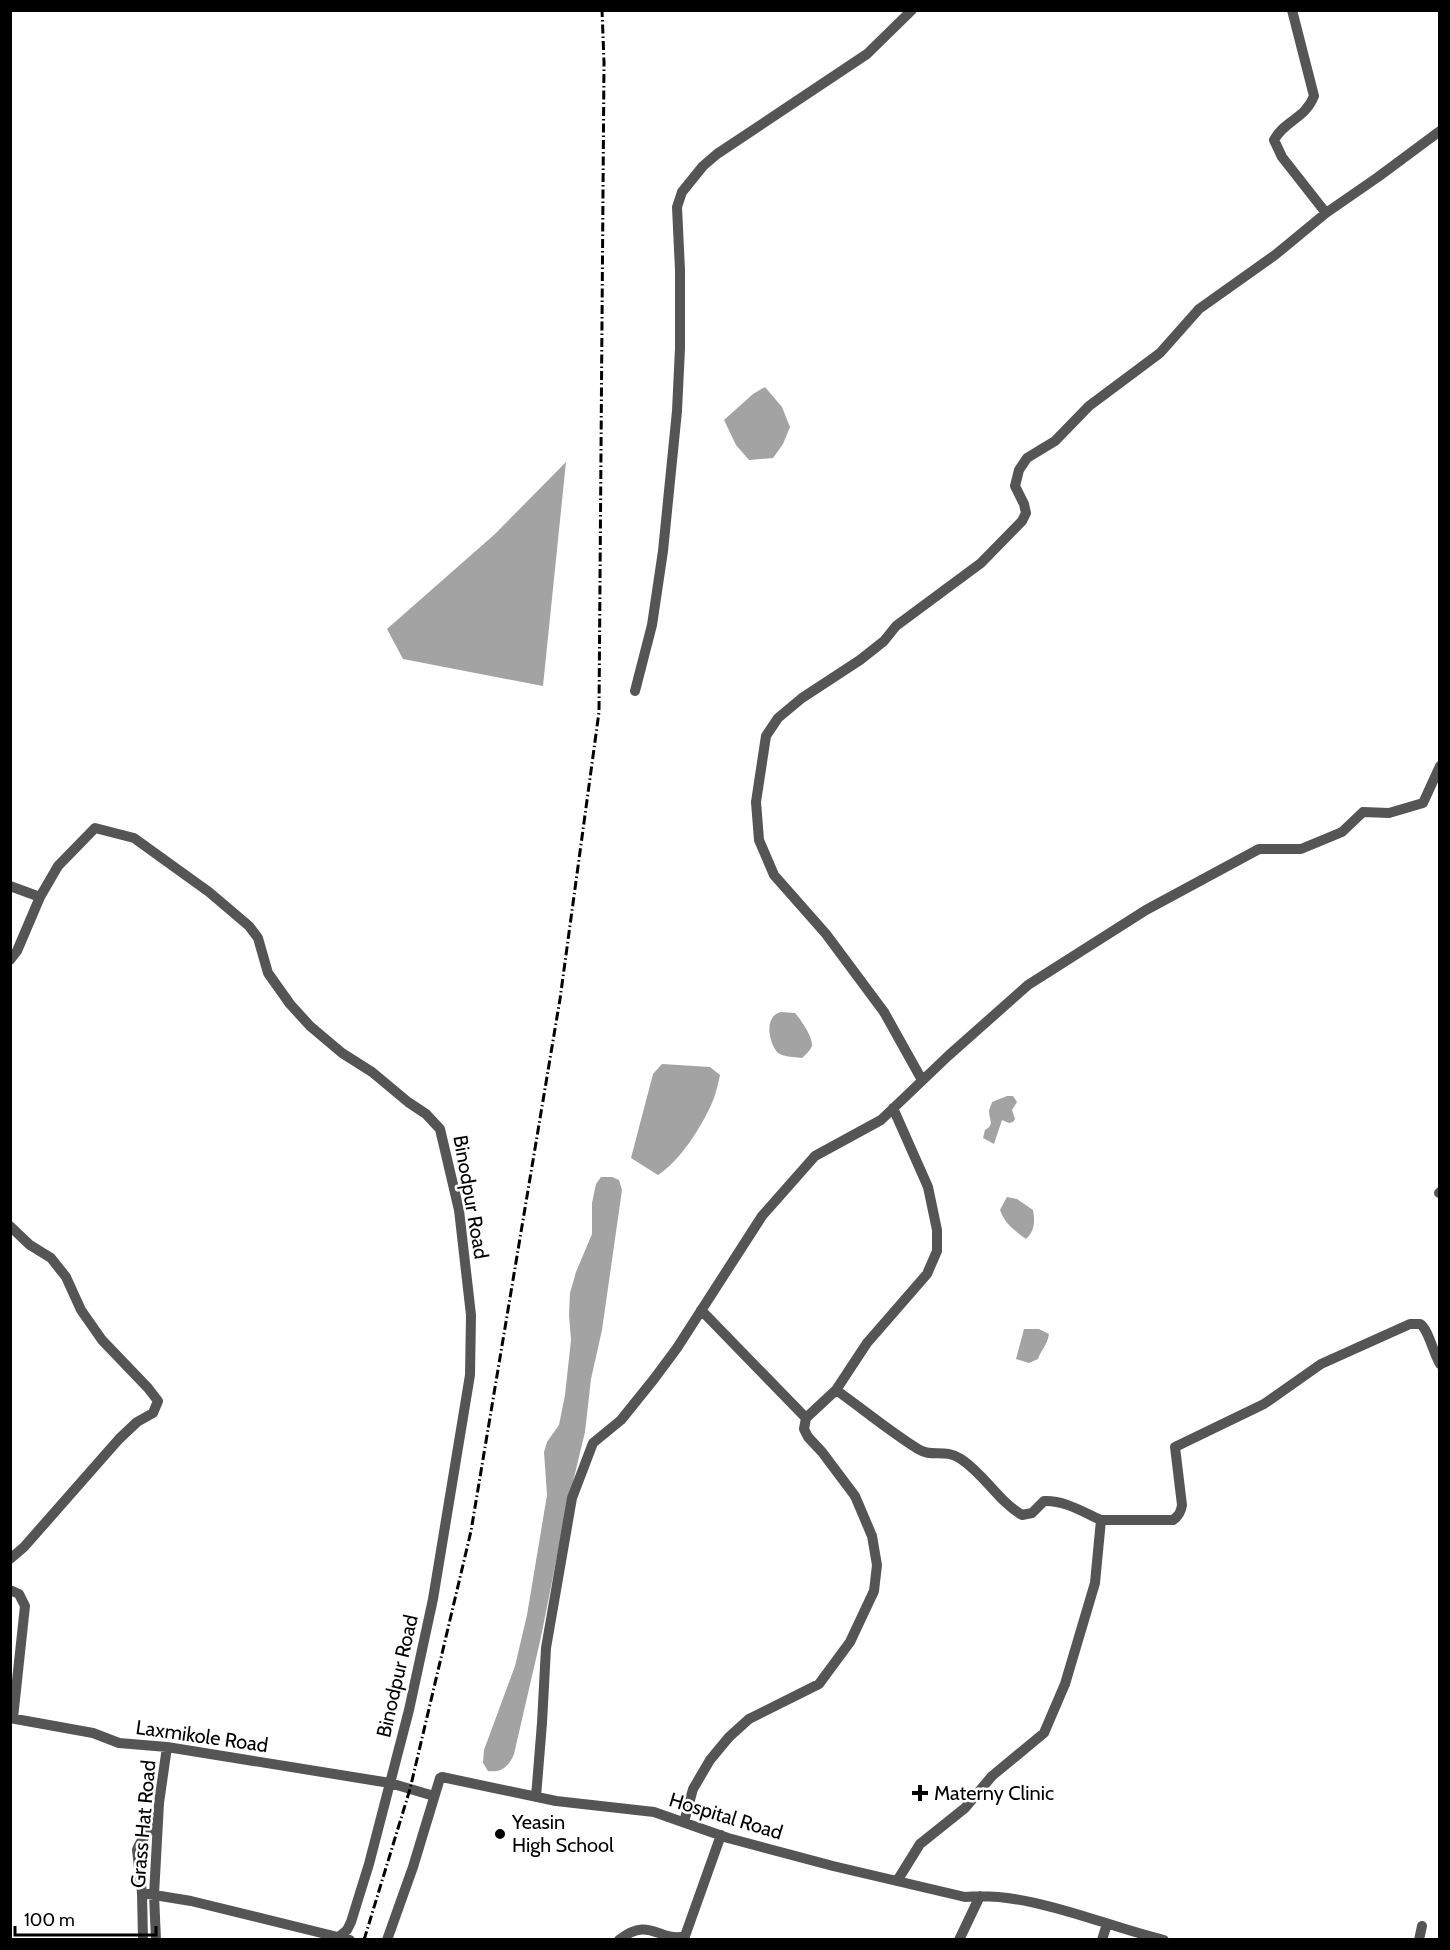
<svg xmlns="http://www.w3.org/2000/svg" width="1450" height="1950" font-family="Cabin,sans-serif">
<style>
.water{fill:#a3a3a3}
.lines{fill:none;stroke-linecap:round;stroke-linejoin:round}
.minor{stroke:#555;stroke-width:10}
.rail{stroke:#000;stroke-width:3;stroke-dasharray:9 3 1.5 3;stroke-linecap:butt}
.poi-dot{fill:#000;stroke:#fff;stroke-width:2}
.labels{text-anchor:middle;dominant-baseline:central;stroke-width:5;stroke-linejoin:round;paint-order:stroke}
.street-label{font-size:20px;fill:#000;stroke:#fff}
.poi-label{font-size:20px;fill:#000;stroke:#fff;text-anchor:start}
</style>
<rect width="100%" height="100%" fill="#fff"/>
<!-- water -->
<path class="water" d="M 765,387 L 782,407 L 790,427 L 783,444 L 773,458 L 749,460 L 736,445 L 724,420 L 753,394 Z
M 566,462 L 543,686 L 403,659 L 387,629 L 495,534 Z
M 781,1012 L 795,1013 C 801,1020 813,1037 812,1046 C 810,1051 806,1054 802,1058 C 795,1057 783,1057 778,1053 C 769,1044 763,1016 781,1012 Z
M 662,1064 L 710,1067 L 720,1075 C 718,1084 716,1094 712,1103 C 702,1126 680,1161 658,1175 L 631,1158 L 653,1074 Z
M 1007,1096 L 1013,1096 L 1017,1102 L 1012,1110 L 1015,1119 L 1013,1122 L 1009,1123 L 1002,1120 L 994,1144 L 983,1138 L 985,1130 C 995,1124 989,1120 989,1111 C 989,1110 992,1103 992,1102 Z
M 601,1177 L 612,1177 L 619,1180 L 622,1190 L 602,1330 L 591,1379 L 585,1432 L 566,1511 L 541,1637 L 514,1754 C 509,1766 502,1773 488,1771 L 483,1763 L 484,1750 L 515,1666 L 527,1615 L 547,1495 L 544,1452 L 547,1442 L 559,1425 L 565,1395 L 571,1340 L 569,1315 L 570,1293 L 576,1272 L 592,1234 L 592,1203 L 596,1184 Z
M 1007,1197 L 1017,1199 L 1033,1210 C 1035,1221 1035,1231 1026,1239 C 1014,1230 1005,1224 1000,1210 Z
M 1024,1329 L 1039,1329 L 1049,1334 C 1047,1346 1041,1350 1038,1359 L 1029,1363 L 1016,1359 Z"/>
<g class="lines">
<!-- minor -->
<path class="minor" d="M 1292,10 L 1314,96 C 1305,119 1285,120 1274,140 L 1282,157 L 1326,213
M 635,691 L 652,625 L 663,551 L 677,411 L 680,348 L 680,270 L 677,207 L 682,192 L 703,166 L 717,154 L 867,54 L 912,10
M 10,886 L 40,897 L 58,866 L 95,828 L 134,838 L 209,892 L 249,926 L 258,938 L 268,973 L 290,1004 L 310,1026 L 342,1053 L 372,1072 L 408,1102 L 426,1114 L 440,1129 L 459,1210 L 471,1315 L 470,1375 L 433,1599 L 409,1710 L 369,1864 L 351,1922 L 347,1930 L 335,1940
M 10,960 L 17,951 L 40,897
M 922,1080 L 884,1012 L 826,934 L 774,875 L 759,840 L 756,802 L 766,736 L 778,718 L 802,698 L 860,660 L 884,641 L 896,626 L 981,563 L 1022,521 L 1026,513 L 1024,504 L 1015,486 L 1019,470 L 1027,458 L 1055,441 L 1089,406 L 1160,353 L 1199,309 L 1275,255 L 1326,213 L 1378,177 L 1440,131
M 1439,1193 L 1440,1192
M 10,1226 L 30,1245 L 51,1258 L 66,1277 L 81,1310 L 102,1340 L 148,1388 L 158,1401 L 153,1413 L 137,1422 L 119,1439 L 24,1547 L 10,1559
M 701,1310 L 806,1418
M 836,1390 C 863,1409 889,1431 918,1449 C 932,1458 944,1448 961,1459 C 985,1475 998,1501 1022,1515 L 1032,1513 L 1044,1501 C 1064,1500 1083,1512 1101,1520
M 10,1590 L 19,1594 L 25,1606 L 13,1718
M 10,1718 L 93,1733 L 119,1743 L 167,1747 L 390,1783 L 434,1796
M 536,1797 L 542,1723 L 546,1648 L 572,1498 L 593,1443 L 621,1420 L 654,1379 L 677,1348 L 762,1216 L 815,1156 L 881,1120 L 948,1056 L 1028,985 L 1146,910 L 1259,849 L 1301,849 L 1342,832 L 1363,812 L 1389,813 L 1423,803 L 1440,766
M 684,1822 L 693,1789 L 710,1760 L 729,1737 L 749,1719 L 819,1684 L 850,1642 L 874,1591 L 877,1565 L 872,1536 L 855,1496 L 822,1452 L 808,1437 L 804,1429 L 806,1418 L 836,1390 L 867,1343 L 927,1274 L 937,1251 L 937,1230 L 928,1187 L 893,1108
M 897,1881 L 920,1844 L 965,1808 L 992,1776 L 1044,1733 L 1065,1684 L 1095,1583 L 1101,1520 L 1173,1520 C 1179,1516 1181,1512 1182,1505 L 1175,1447 L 1264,1404 L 1321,1364 L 1410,1324 C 1412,1324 1418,1324 1420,1324 C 1428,1328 1434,1355 1440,1364
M 142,1893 L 191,1901 L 350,1940
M 143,1940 L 142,1893 L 137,1850 C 141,1837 153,1830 156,1817
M 156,1940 L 154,1895 L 159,1803 L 167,1747
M 387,1940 L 413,1867 L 440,1778 L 442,1777 L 556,1801 L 654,1812 L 728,1838 L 833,1866 L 965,1897 C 1030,1891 1101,1925 1164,1940
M 619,1940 C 650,1915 659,1943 685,1936 L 721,1835
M 959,1940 L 980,1896
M 1102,1940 L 1107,1924
M 1419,1940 L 1422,1926"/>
<!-- rail -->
<path class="rail" d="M 364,1940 L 410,1789 L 471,1531 L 560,999 L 599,712 L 604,62 L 602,10"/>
</g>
<!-- markers -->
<g class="poi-dot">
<path d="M917 1784h6v6h6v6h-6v6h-6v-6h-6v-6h6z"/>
<circle cx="500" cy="1834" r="6"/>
</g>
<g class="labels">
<!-- street labels -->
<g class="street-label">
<text transform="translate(471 1197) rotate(80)">Binodpur Road</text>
<text transform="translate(397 1676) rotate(-77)">Binodpur Road</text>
<text transform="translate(202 1736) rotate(8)">Laxmikole Road</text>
<text transform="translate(726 1816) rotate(17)">Hospital Road</text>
<text transform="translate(143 1824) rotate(-85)">Grass Hat Road</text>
</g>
<!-- poi labels -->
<g class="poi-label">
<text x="934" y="1793">Materny Clinic</text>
<text x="512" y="1822">Yeasin<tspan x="512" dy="23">High School</tspan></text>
</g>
</g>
<!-- border -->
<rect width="1450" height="1950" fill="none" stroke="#000000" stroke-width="24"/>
<!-- scale -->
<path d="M15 1926v9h141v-9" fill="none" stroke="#000000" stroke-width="3"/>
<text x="24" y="1926" font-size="18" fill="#000000" stroke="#ffffff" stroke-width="4.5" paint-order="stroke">100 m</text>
</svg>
